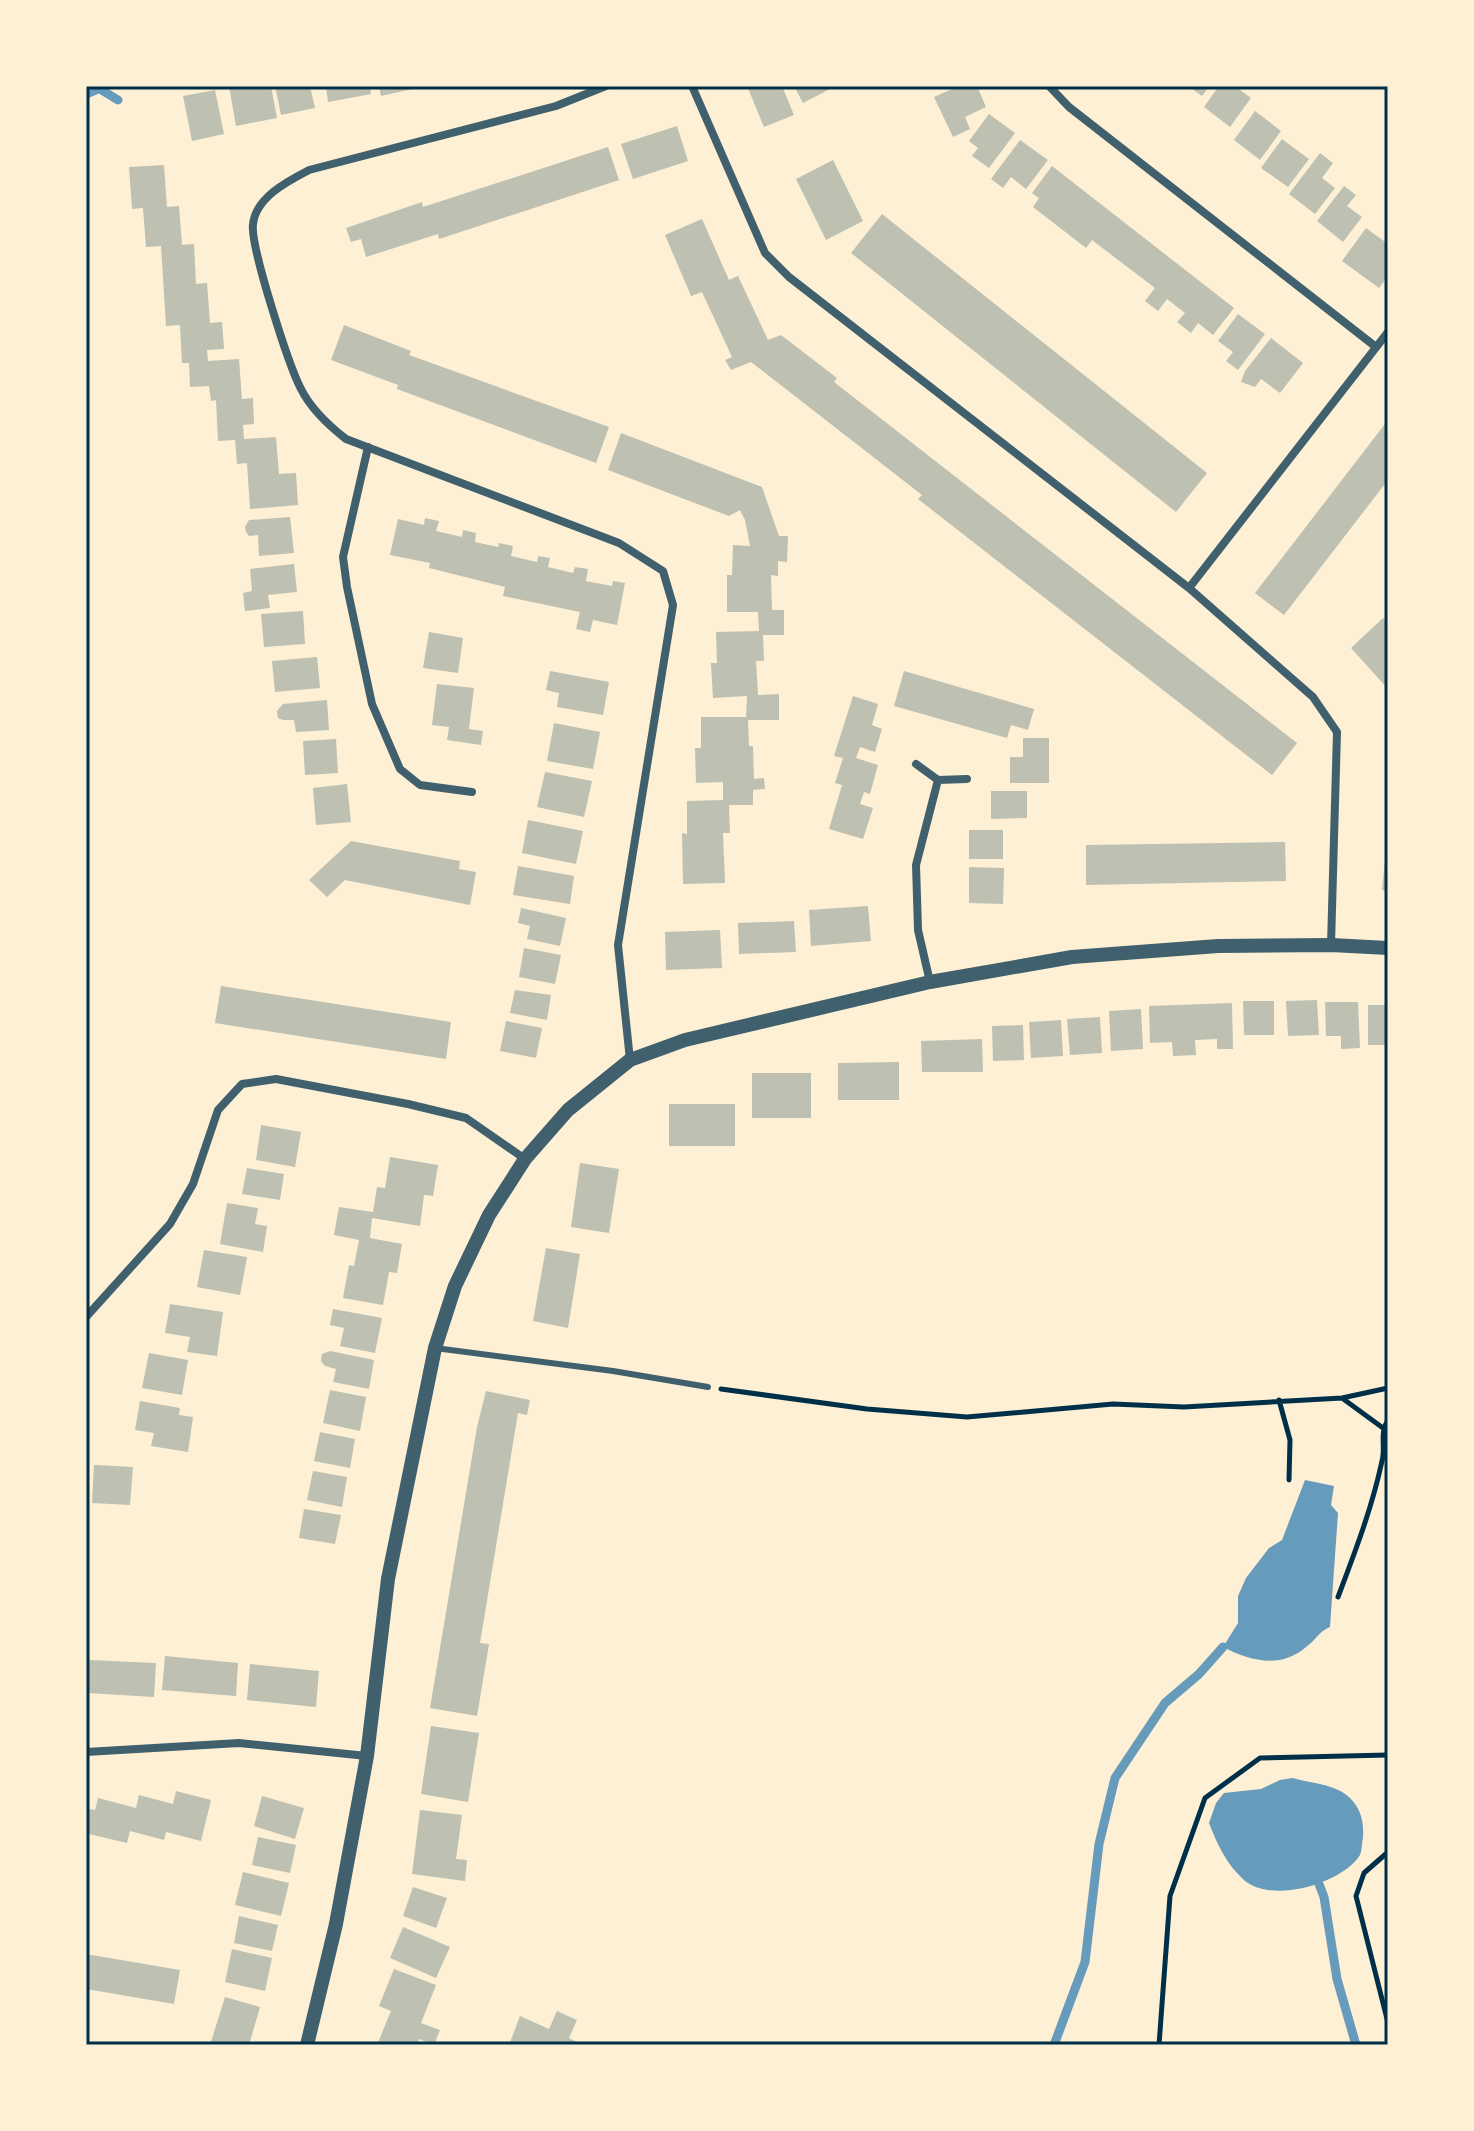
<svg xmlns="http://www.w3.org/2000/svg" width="1474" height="2131" font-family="Karla,sans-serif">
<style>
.water{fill:#669bbc}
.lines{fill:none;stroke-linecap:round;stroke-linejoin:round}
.stream{stroke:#669bbc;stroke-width:9}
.building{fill:#bec0b2}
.path{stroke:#003049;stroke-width:5}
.service{stroke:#3f606c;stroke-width:6}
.minor{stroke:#3f606c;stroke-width:8}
.tertiary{stroke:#3f606c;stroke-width:14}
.neatline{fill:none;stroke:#003049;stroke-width:3}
</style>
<rect width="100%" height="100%" fill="#fdf0d5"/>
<!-- water -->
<path class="water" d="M 1305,1480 L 1334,1486 L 1331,1505 L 1338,1513 L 1330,1627 C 1318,1632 1316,1640 1306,1647 C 1281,1669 1250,1661 1223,1647 L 1238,1623 L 1238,1596 L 1246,1578 L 1269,1548 L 1282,1540 Z
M 1293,1778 C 1312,1784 1334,1783 1350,1798 C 1361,1809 1364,1822 1363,1837 C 1362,1842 1362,1850 1360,1855 C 1342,1884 1271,1904 1244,1880 C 1227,1865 1217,1844 1209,1823 L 1216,1803 L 1224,1793 L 1261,1789 L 1280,1780 Z"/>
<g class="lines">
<!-- stream -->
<path class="stream" d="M 100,89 L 118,100
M 86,94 L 105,86
M 1319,1884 L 1324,1897 L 1337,1979 L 1356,2045
M 1054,2045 L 1085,1962 L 1099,1844 L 1115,1778 L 1165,1703 L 1199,1674 L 1223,1647"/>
</g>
<!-- building -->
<path class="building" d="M 229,86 L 271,86 L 277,118 L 236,126 Z
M 275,86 L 310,86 L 315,108 L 281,115 Z
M 326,86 L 370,86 L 371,94 L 328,102 Z
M 379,86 L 412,86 L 412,89 L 381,96 Z
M 747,86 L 782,86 L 794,115 L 764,127 Z
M 794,86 L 829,86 L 830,89 L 803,103 Z
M 959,86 L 977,86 L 986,107 L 965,117 L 970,129 L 953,137 L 934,97 Z
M 1188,86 L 1210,86 L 1202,96 Z
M 1219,86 L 1235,86 L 1251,98 L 1230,127 L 1204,107 Z
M 215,90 L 224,134 L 192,141 L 183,96 Z
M 1255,111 L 1281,131 L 1260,160 L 1234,140 Z
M 989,114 L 1015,133 L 989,168 L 972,156 L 978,148 L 969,141 Z
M 677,126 L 688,161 L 633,179 L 621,144 Z
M 1282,139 L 1309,159 L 1288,187 L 1261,168 Z
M 1020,140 L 1048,160 L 1026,189 L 1011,177 L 1003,188 L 991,179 Z
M 608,147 L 619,180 L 439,239 L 438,234 L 366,257 L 361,239 L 351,242 L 346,228 L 422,202 L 423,207 Z
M 1320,153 L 1333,163 L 1322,178 L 1335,188 L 1315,214 L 1289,194 Z
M 833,160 L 863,221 L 826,240 L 796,179 Z
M 164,165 L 167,207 L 179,206 L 182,245 L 194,244 L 196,284 L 207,283 L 210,323 L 222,322 L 224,349 L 207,350 L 208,361 L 239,359 L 242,399 L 253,398 L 254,424 L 243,425 L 244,439 L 276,437 L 279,474 L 296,473 L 298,505 L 250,509 L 247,463 L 237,464 L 235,440 L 218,441 L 216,400 L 211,401 L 209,386 L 190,387 L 189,363 L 182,363 L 180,325 L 166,326 L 161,246 L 146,247 L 143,208 L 132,209 L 129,167 Z
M 1052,166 L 1234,308 L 1213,335 L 1198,323 L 1191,333 L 1177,322 L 1185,313 L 1167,299 L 1158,311 L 1145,301 L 1155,288 L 1092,240 L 1086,248 L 1033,207 L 1039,198 L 1032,193 Z
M 1344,186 L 1356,195 L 1347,206 L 1362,217 L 1343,242 L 1317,221 Z
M 882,214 L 1207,473 L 1176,512 L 851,253 Z
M 702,219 L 729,280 L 738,276 L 768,340 L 781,335 L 837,378 L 834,382 L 1297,743 L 1272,775 L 918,499 L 922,495 L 751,362 L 731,370 L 725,360 L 732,357 L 702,292 L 691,296 L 665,235 Z
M 1366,228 L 1388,244 L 1388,276 L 1379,288 L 1342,261 Z
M 1238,314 L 1265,334 L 1238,370 L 1226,361 L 1233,352 L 1218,341 Z
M 344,325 L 411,351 L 409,355 L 609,427 L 596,463 L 397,389 L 398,385 L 331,360 Z
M 1271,338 L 1303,363 L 1280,393 L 1261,379 L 1255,387 L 1241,382 L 1245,371 Z
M 1388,420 L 1388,480 L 1284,615 L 1255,593 Z
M 621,433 L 762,487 L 779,536 L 788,536 L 787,562 L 778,561 L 778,576 L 771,575 L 772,610 L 784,610 L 784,635 L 763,635 L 764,661 L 756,661 L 758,695 L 779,694 L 779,720 L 748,720 L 749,746 L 753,746 L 754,779 L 764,778 L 765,789 L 753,790 L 753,805 L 729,805 L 730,833 L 723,833 L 725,883 L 683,884 L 682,833 L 687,834 L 687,801 L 723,800 L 723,782 L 696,783 L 695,748 L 701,748 L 701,717 L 746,717 L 747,696 L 713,698 L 711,663 L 717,663 L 716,632 L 759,631 L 758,612 L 727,612 L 727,575 L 732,575 L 733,545 L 750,546 L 745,520 L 740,510 L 729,516 L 608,470 Z
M 290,517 L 294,553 L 259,556 L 258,535 L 249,536 L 246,532 L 245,527 L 249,520 Z
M 425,518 L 439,521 L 436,531 L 462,537 L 463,530 L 476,533 L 475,542 L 498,547 L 499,543 L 513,546 L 511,556 L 537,562 L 538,556 L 550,558 L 548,567 L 573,573 L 575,567 L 588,569 L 586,581 L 612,586 L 613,581 L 625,583 L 617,625 L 593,620 L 590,632 L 576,629 L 580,612 L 503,596 L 505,587 L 429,568 L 430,563 L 390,555 L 398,519 L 424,525 Z
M 294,564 L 297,592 L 268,595 L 270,608 L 245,611 L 243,593 L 252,591 L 250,569 Z
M 303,611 L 305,644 L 264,647 L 261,614 Z
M 1383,618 L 1388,623 L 1388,689 L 1351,648 Z
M 429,632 L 463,638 L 458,673 L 423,668 Z
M 317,657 L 320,688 L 275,692 L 272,661 Z
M 550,671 L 609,682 L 603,715 L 557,707 L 559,693 L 546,690 Z
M 904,671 L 1034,709 L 1028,730 L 1011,725 L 1007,738 L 894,706 Z
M 437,684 L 474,688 L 469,729 L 483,731 L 481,745 L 447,740 L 449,727 L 432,725 Z
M 853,696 L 878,704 L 872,725 L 882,729 L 875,752 L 860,747 L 856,758 L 878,765 L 870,794 L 864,792 L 860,804 L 873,808 L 863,839 L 829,829 L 842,785 L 835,783 L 843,758 L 834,756 Z
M 327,700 L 329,730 L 296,732 L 294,720 L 283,720 L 278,718 L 277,711 L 283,704 Z
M 554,723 L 600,732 L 593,769 L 547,761 Z
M 1023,738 L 1049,738 L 1049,783 L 1010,783 L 1010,757 L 1023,757 Z
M 336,739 L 338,773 L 305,775 L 303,741 Z
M 545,772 L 592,781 L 584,817 L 537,807 Z
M 347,784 L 351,822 L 316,825 L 313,788 Z
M 991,791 L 1027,791 L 1027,818 L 991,819 Z
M 528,820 L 583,831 L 576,864 L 522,853 Z
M 969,830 L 1003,830 L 1003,859 L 969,859 Z
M 351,841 L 460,861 L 459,869 L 476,872 L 470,905 L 345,880 L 327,897 L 309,880 Z
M 1285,842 L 1286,881 L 1086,885 L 1086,845 Z
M 1386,849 L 1388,849 L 1388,891 L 1382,890 Z
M 518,866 L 574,876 L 570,904 L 513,895 Z
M 969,867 L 1004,868 L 1003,904 L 969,903 Z
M 868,906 L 871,941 L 811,946 L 809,910 Z
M 521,908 L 566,918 L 560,946 L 527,939 L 530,926 L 518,923 Z
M 794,921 L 796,952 L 739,954 L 738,923 Z
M 720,930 L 722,968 L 666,970 L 665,932 Z
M 524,948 L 561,955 L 555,984 L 519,977 Z
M 221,986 L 451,1022 L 446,1059 L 215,1023 Z
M 515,990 L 551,995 L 547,1020 L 510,1013 Z
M 1317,1000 L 1319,1035 L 1288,1036 L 1286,1001 Z
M 1243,1001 L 1274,1001 L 1274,1035 L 1244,1035 Z
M 1325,1002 L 1358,1002 L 1360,1048 L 1341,1049 L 1341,1036 L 1326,1036 Z
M 1232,1003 L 1233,1049 L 1217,1049 L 1217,1039 L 1195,1040 L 1196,1055 L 1173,1056 L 1172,1042 L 1150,1043 L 1149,1006 Z
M 1368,1005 L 1388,1005 L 1388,1045 L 1368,1045 Z
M 1141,1009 L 1143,1049 L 1111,1051 L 1109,1011 Z
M 1100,1017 L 1102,1053 L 1070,1055 L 1067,1019 Z
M 1061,1020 L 1063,1056 L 1031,1058 L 1029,1022 Z
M 506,1021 L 542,1028 L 536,1058 L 500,1051 Z
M 1023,1025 L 1024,1060 L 993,1061 L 992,1026 Z
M 982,1039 L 983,1072 L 922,1072 L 921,1041 Z
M 899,1062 L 899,1100 L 838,1100 L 838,1063 Z
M 752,1073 L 811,1073 L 811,1118 L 752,1118 Z
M 669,1104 L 735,1104 L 735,1146 L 669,1146 Z
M 261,1125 L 301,1132 L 295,1167 L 256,1160 Z
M 390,1157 L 438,1165 L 433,1196 L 424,1195 L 420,1226 L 372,1218 L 370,1238 L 402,1244 L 397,1273 L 389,1272 L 383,1305 L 343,1298 L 349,1265 L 354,1266 L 359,1240 L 334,1235 L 339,1207 L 373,1212 L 377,1187 L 385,1188 Z
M 580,1163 L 619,1169 L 609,1233 L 571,1227 Z
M 247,1168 L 284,1174 L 280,1200 L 242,1194 Z
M 227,1203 L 258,1208 L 255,1224 L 267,1226 L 263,1252 L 220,1244 Z
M 546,1248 L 580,1254 L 568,1328 L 533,1321 Z
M 204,1250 L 247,1257 L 240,1295 L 197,1287 Z
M 170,1304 L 223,1312 L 217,1356 L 187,1352 L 190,1337 L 165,1333 Z
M 333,1309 L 382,1318 L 375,1353 L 340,1346 L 344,1328 L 330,1325 Z
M 330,1351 L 374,1360 L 369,1389 L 333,1382 L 336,1369 L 325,1366 L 321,1361 L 322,1354 Z
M 149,1353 L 188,1360 L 182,1395 L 142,1388 Z
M 330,1390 L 366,1397 L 360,1431 L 323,1423 Z
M 486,1391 L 530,1400 L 527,1415 L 518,1413 L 480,1643 L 489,1644 L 477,1716 L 430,1708 L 477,1427 Z
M 140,1401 L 180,1408 L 179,1415 L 193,1417 L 188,1452 L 151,1446 L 154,1433 L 135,1430 Z
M 320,1432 L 355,1439 L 350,1468 L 314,1461 Z
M 94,1465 L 133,1467 L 130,1505 L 92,1503 Z
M 313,1471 L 347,1477 L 342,1507 L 307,1500 Z
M 304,1509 L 341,1515 L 335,1544 L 299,1538 Z
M 165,1656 L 238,1663 L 236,1696 L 162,1690 Z
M 89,1660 L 156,1663 L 154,1697 L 87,1693 Z
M 250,1664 L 319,1671 L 316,1707 L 247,1700 Z
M 431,1726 L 479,1733 L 468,1802 L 421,1794 Z
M 176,1791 L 211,1800 L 201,1841 L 166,1832 L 164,1840 L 130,1831 L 127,1843 L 89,1834 L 86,1842 L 86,1808 L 95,1810 L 98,1798 L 136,1808 L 139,1795 L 173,1804 Z
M 262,1796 L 304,1808 L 295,1839 L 254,1826 Z
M 420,1810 L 462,1815 L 456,1859 L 467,1860 L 465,1881 L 412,1874 Z
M 258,1837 L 296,1845 L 290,1873 L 252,1865 Z
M 243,1872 L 289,1883 L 281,1916 L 235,1905 Z
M 413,1887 L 447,1898 L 436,1928 L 403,1916 Z
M 239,1916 L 278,1925 L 272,1951 L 234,1943 Z
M 403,1927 L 450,1947 L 436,1978 L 390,1958 Z
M 232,1949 L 272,1958 L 265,1991 L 225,1982 Z
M 86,1954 L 180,1970 L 174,2004 L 86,1989 Z
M 394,1969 L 436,1985 L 421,2023 L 440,2030 L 434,2045 L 419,2039 L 417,2045 L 377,2045 L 391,2011 L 379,2006 Z
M 225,1997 L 260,2007 L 249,2045 L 210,2045 Z
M 557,2011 L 577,2020 L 569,2038 L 579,2043 L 578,2045 L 509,2045 L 520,2016 L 549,2029 Z"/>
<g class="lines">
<!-- path -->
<path class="path" d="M 721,1389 L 867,1409 L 967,1417 L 1113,1404 L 1184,1407 L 1342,1398 L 1383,1428 L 1388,1435
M 1342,1398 L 1388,1388
M 1279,1400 L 1290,1440 L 1289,1480
M 1338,1597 C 1355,1552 1372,1508 1382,1461 C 1386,1447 1379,1433 1388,1420
M 1388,1852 L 1364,1873 L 1356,1896 L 1388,2023
M 1159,2045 L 1170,1896 L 1205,1798 L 1260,1758 L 1388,1755"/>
<!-- service -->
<path class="service" d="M 435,1348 L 613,1371 L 708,1387"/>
<!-- minor -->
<path class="minor" d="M 606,86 L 556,106 L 309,170 C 288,181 256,197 253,224 C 250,246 289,366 301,389 C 311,409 328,425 346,439 L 619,543 L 663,571 L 673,605 L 618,945 L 630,1060
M 692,86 L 765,253 L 789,277 L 1189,588 L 1313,697 L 1337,732 L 1331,945
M 1049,86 L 1069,107 L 1376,347
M 368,447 L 343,557 L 347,587 L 372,704 L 400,769 L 420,785 L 472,792
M 1189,588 L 1388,332
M 916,764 L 938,780 L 967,779
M 930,982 L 918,930 L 916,865 L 938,780
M 86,1317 L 170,1224 L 193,1184 L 218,1110 L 242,1084 L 276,1079 L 408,1104 L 466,1118 L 525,1159
M 86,1752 L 239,1743 L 367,1756"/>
<!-- tertiary -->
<path class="tertiary" d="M 307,2045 L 336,1924 L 367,1756 L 388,1579 L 435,1348 L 455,1286 L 489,1215 L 525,1159 L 568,1110 L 630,1060 L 685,1040 L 930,982 L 1072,957 L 1218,946 L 1331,945 L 1388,948"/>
</g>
<!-- border -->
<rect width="1474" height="2131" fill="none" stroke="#fdf0d5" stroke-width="176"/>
<rect x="88" y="88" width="1298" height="1955" class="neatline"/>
</svg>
